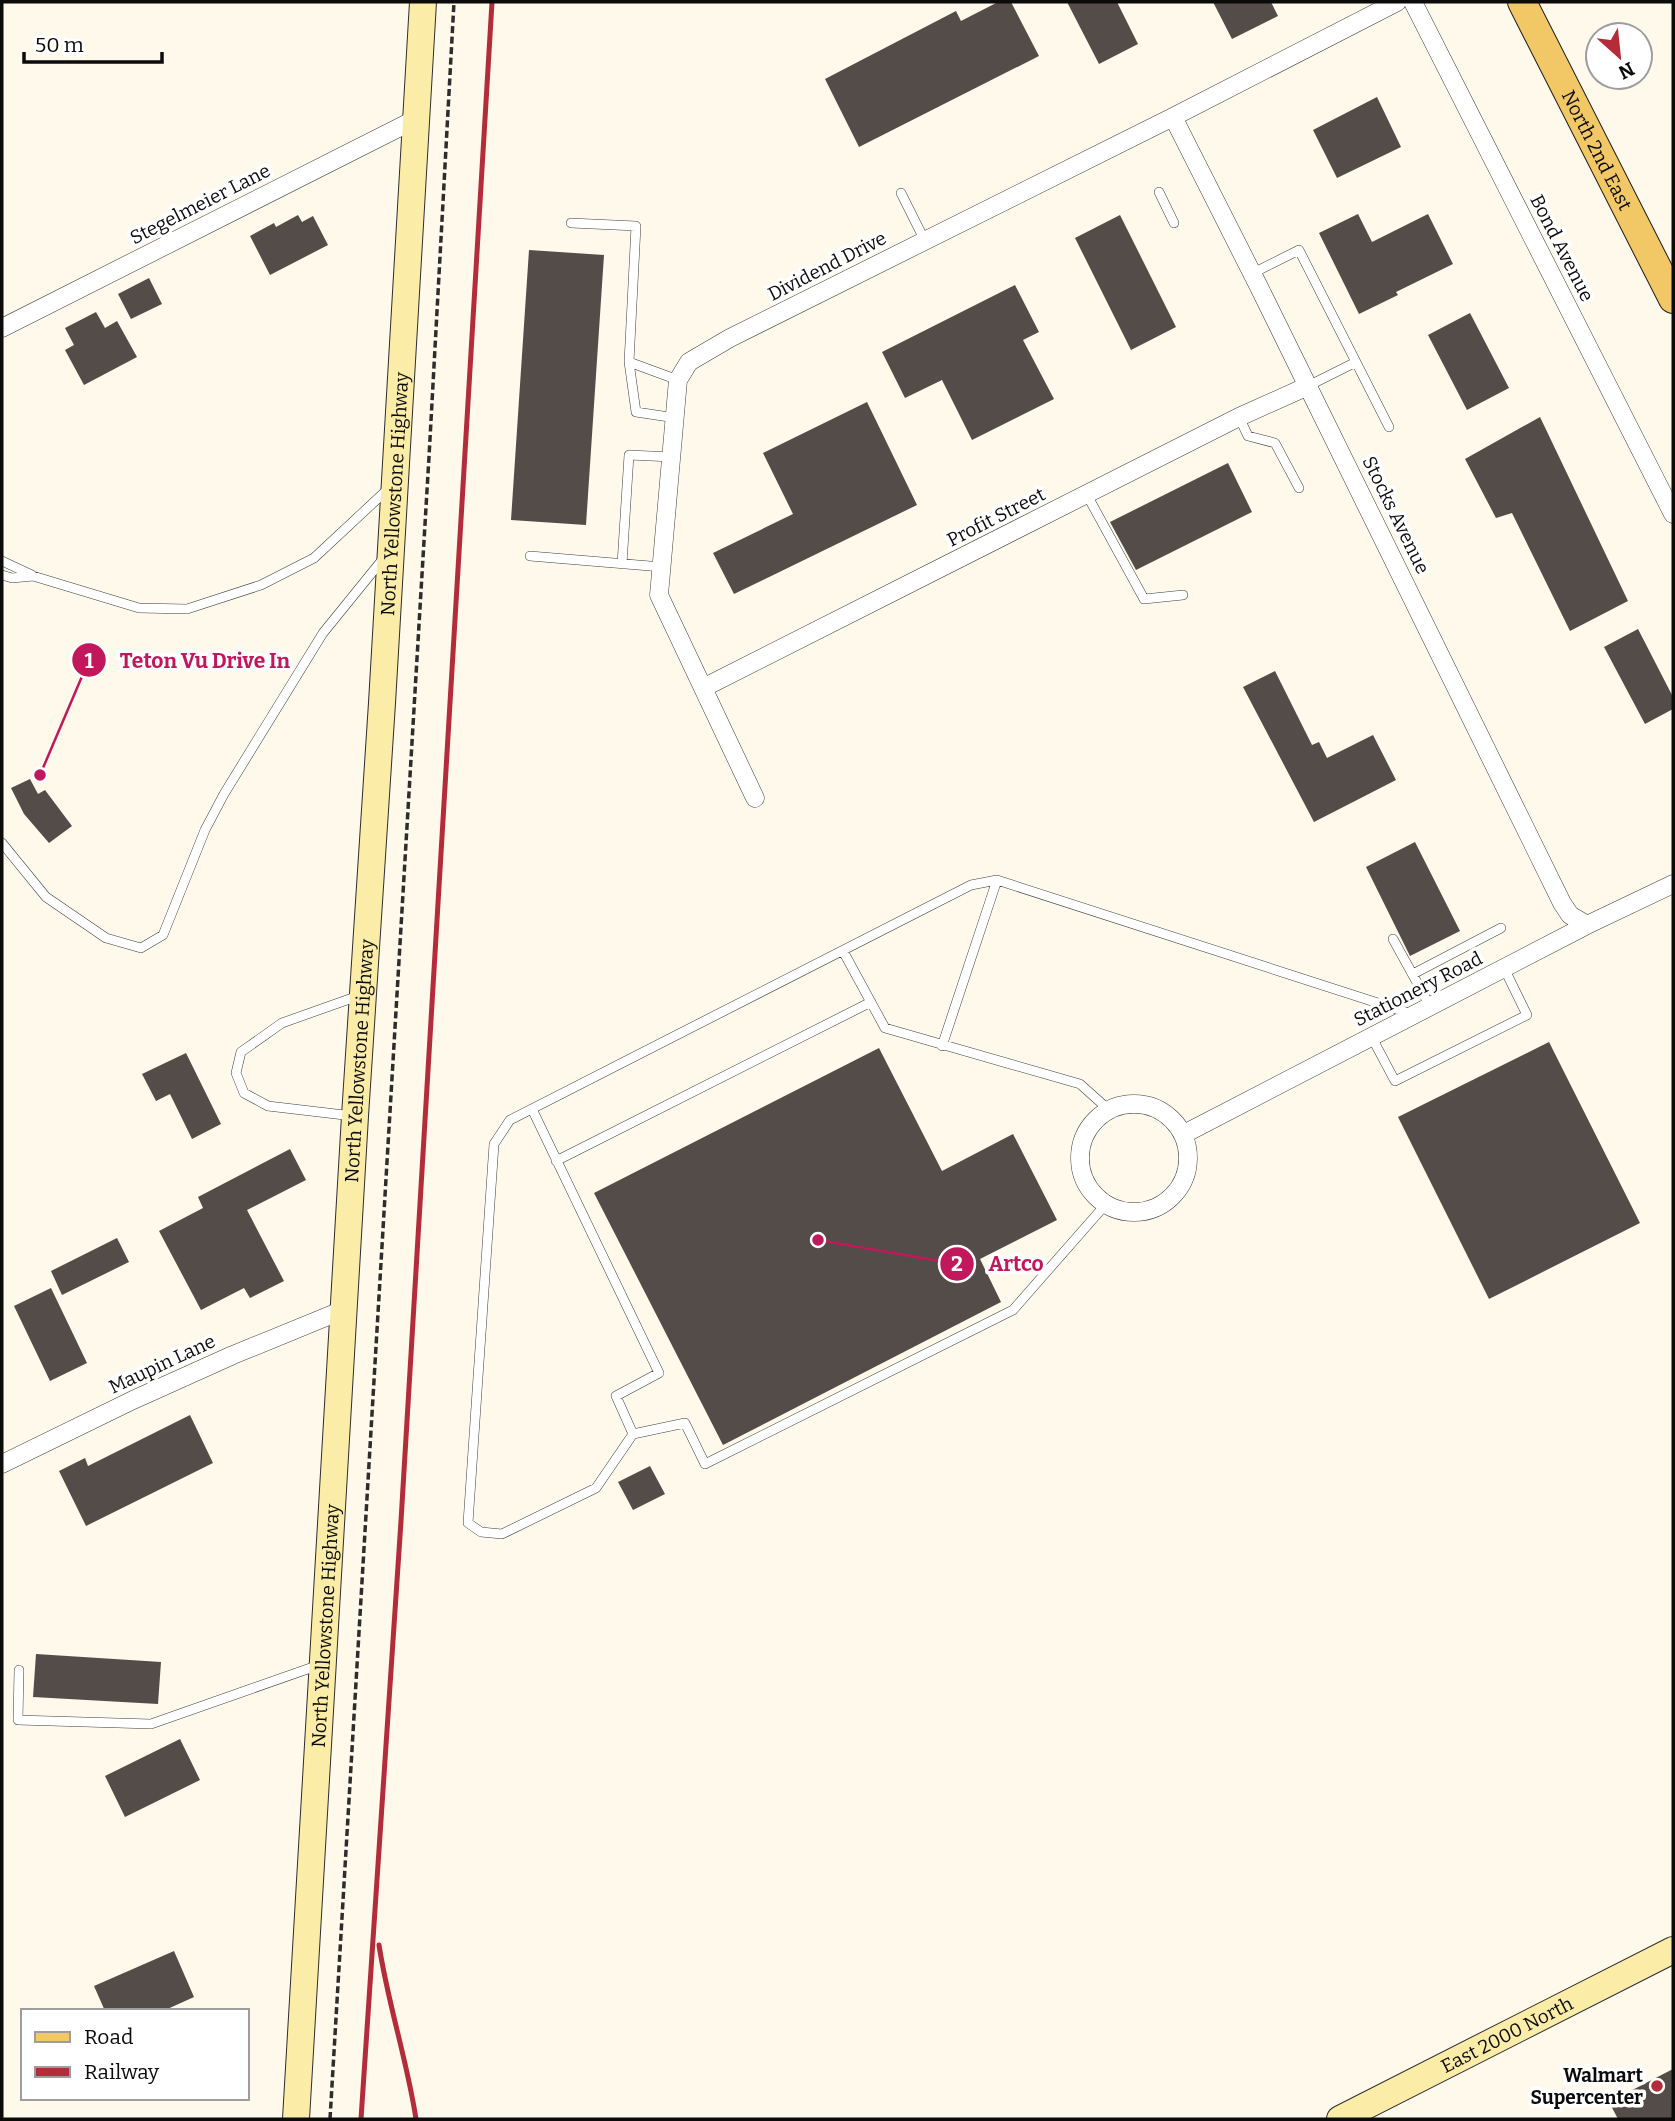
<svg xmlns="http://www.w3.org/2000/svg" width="1675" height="2121" font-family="Bitter,serif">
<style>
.building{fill:#534c48}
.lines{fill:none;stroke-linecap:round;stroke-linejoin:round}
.service-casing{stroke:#3e3e3e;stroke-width:10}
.minor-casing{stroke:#3e3e3e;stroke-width:19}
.secondary-casing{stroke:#2d2d2d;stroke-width:28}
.primary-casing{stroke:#1c1c1c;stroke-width:30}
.path{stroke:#2d2d2d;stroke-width:3.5;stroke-dasharray:7 3.5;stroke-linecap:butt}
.service{stroke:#fff;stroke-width:9}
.minor{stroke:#fff;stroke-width:18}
.secondary{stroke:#fbeda8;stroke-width:26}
.primary{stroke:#f2c766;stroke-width:28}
.rail{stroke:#b42b3a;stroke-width:5}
.poi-dot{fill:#b42b3a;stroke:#fff;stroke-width:2.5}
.labels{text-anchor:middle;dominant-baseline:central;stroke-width:7;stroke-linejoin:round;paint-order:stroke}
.street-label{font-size:19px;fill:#0b0b0b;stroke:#fff}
.poi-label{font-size:19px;font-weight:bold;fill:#0b0b0b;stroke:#fff;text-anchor:end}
.leader{fill:none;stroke:#c2185b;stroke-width:2.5}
.callout-dot{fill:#c2185b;stroke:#fff;stroke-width:2.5}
.mark-label{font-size:21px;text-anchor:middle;font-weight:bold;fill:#fff}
.callout-label{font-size:21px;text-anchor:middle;font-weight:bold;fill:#c2185b;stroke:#fff;stroke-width:7;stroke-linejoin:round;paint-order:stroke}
</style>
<rect width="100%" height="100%" fill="#fef9ea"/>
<!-- building -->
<path class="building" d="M 998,2 L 1011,2 L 1039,56 L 859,147 L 825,79 L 956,11 L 961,21 Z
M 1067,2 L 1117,2 L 1138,44 L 1099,64 Z
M 1213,2 L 1271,2 L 1278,16 L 1232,39 Z
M 1377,97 L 1401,147 L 1337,178 L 1313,130 Z
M 1358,214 L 1372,242 L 1428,214 L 1453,264 L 1396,292 L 1398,295 L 1359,314 L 1319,233 Z
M 298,215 L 302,222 L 313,216 L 328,245 L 270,275 L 250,236 L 274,223 L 276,227 Z
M 1120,215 L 1176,327 L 1131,350 L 1075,238 Z
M 529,250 L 604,255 L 586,525 L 511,520 Z
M 149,278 L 162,304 L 131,319 L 118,294 Z
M 1015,285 L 1039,332 L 1023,340 L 1054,399 L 972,440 L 942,380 L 905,398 L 882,352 Z
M 96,312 L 105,328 L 117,321 L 137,357 L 84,385 L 65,350 L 74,345 L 65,328 Z
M 1470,313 L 1509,388 L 1467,410 L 1428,335 Z
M 867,402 L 917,505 L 734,594 L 713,553 L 793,514 L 763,453 Z
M 1540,417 L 1628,601 L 1570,631 L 1512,513 L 1496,518 L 1465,459 Z
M 1228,463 L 1252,512 L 1136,570 L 1110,522 Z
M 1638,629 L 1673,697 L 1673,709 L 1645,724 L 1604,647 Z
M 1275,671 L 1312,745 L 1319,742 L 1327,758 L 1373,735 L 1396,780 L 1314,822 L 1243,687 Z
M 30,779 L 38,794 L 45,790 L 72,826 L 49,843 L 24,814 L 11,788 Z
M 1415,842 L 1460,931 L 1410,956 L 1366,867 Z
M 1549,1042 L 1640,1223 L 1489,1299 L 1398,1117 Z
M 879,1048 L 942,1171 L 1013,1134 L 1057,1220 L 980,1259 L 1001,1302 L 723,1445 L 594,1193 Z
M 186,1053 L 221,1124 L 192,1139 L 170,1094 L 156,1101 L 142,1074 Z
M 290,1149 L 306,1180 L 247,1210 L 284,1281 L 250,1298 L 244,1288 L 201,1310 L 159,1231 L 203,1208 L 198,1197 Z
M 117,1238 L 129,1262 L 62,1295 L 51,1271 Z
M 51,1288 L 87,1363 L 50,1381 L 14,1306 Z
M 190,1415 L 213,1463 L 86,1526 L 59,1471 L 85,1458 L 88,1466 Z
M 650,1466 L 665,1494 L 633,1510 L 618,1482 Z
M 36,1654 L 161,1662 L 158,1704 L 33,1697 Z
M 180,1739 L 200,1780 L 125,1817 L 105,1776 Z
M 174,1951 L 194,1997 L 163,2011 L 105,2011 L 94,1986 Z
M 1673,2069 L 1673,2119 L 1618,2119 L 1609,2102 Z"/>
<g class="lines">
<!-- service casing -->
<g class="service-casing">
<path id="service" d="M 1159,192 L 1174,223
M 901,193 L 925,241
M 571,223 L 636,226 L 629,362 L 636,412 L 676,418
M 1253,273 L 1299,250 L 1389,427
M 629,362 L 678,380
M 1308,386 L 1356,362
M 1239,417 L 1248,436 L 1275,443 L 1299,488
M 1087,495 L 1144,599 L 1183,595
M 530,556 L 662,567
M 2,561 L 32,575
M 622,564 L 629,455 L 672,457
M 2,575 L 12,578 L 33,576 L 139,608 L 187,609 L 261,585 L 314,558 L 388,489
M 2,843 L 46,897 L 106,938 L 141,948 L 163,935 L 205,830 L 224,794 L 323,633 L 383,559
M 1393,939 L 1430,1006
M 843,951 L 885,1028 L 1080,1084 L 1109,1110
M 1413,974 L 1501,928
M 1371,1036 L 1395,1081 L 1527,1015 L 1504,968
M 942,1046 L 997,880
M 532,1109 L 659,1373 L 616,1396 L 633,1434
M 353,1116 L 268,1106 L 244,1093 L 236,1073 L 241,1052 L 282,1023 L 358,996
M 556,1161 L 871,1002
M 1106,1204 L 1013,1310 L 705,1464 L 685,1423 L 633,1434 L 596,1488 L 502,1534 L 481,1532 L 468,1523 L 494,1144 L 510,1120 L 971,885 L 997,880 L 1412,1014
M 19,1670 L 18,1720 L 151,1724 L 319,1665"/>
</g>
<!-- minor casing -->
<g class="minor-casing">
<path id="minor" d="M 1413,2 L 1673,514
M 1173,117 L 1259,287 L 1562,903 L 1570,915 L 1587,925
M 2,328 L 416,119
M 703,688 L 1239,417 L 1308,386
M 755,798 L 659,595 L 678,380 L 689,362 L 730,338 L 1173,117 L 1397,2
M1080 1158a54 54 0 1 1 108 0a54 54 0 1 1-108 0Z
M 1184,1134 L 1587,925 L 1673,884
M 2,1464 L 133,1400 L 233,1355 L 343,1310"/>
</g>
<!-- secondary casing -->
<g class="secondary-casing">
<g id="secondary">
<path id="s1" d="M 296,2119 L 355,1116 L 382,703 L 423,2"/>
<path id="s2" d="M 1340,2119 L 1673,1950"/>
</g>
</g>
<!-- primary casing -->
<g class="primary-casing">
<g id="primary">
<path id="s3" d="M 1522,2 L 1673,299"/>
</g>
</g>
<!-- path -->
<path class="path" d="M 330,2119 L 429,457 L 454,2"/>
<!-- service -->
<use href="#service" class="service"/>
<!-- minor -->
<use href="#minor" class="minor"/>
<!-- secondary -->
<use href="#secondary" class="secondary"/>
<!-- primary -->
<use href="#primary" class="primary"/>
<!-- rail -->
<path class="rail" d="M 379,1945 C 388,2004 407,2060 416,2119
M 361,2119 L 401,1521 L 492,2"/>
</g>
<!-- markers -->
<circle class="poi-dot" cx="1657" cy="2086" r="7"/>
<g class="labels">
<!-- street labels -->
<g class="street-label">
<text stroke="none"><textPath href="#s3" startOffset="166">North 2nd East</textPath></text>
<text transform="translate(200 204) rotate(-27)">Stegelmeier Lane</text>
<text transform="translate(1562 248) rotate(63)">Bond Avenue</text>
<text transform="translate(827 266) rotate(-27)">Dividend Drive</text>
<text stroke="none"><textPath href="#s1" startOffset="1628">North Yellowstone Highway</textPath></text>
<text transform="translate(1396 515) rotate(64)">Stocks Avenue</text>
<text transform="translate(996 517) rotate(-27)">Profit Street</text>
<text transform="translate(1418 989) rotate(-27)">Stationery Road</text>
<text stroke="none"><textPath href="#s1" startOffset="1060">North Yellowstone Highway</textPath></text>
<text transform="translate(162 1364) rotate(-25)">Maupin Lane</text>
<text stroke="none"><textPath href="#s1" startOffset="494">North Yellowstone Highway</textPath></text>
<text stroke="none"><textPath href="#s2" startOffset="187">East 2000 North</textPath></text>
</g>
<!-- poi labels -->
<g class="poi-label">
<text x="1643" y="2075">Walmart<tspan x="1643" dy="22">Supercenter</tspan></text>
</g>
</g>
<!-- callouts -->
<path class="leader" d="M40 775L89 660M818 1240L957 1264"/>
<g class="callout-dot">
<circle cx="40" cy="775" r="7"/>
<circle cx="818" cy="1240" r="7"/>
<circle cx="89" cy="660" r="18"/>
<circle cx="957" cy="1264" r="18"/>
</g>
<g class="mark-label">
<text x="89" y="668">1</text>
<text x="957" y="1271">2</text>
</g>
<g class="callout-label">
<text x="205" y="668">Teton Vu Drive In</text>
<text x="1016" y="1271">Artco</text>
</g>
<!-- border -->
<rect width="1675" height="2121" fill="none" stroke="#0b0b0b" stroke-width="7"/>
<!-- legend -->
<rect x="21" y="2009" width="228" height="91" fill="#ffffff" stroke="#9d9d9d" stroke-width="2"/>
<rect x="35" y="2032" width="35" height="10" fill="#f2c766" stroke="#9d9d9d" stroke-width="2"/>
<text x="84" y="2044" font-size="21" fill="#0b0b0b">Road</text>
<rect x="35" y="2067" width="35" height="10" fill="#b42b3a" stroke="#9d9d9d" stroke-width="2"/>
<text x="84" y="2079" font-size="21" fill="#0b0b0b">Railway</text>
<!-- north arrow -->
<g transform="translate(1619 56) rotate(153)"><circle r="33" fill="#ffffff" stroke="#9d9d9d" stroke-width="2"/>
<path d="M0-5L12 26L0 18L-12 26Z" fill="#b42b3a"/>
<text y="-10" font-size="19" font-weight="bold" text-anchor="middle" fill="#0b0b0b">N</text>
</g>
<!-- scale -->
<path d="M24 52v10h138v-10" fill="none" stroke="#0b0b0b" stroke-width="3.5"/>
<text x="35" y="52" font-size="21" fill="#0b0b0b" stroke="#ffffff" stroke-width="5" paint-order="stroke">50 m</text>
</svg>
